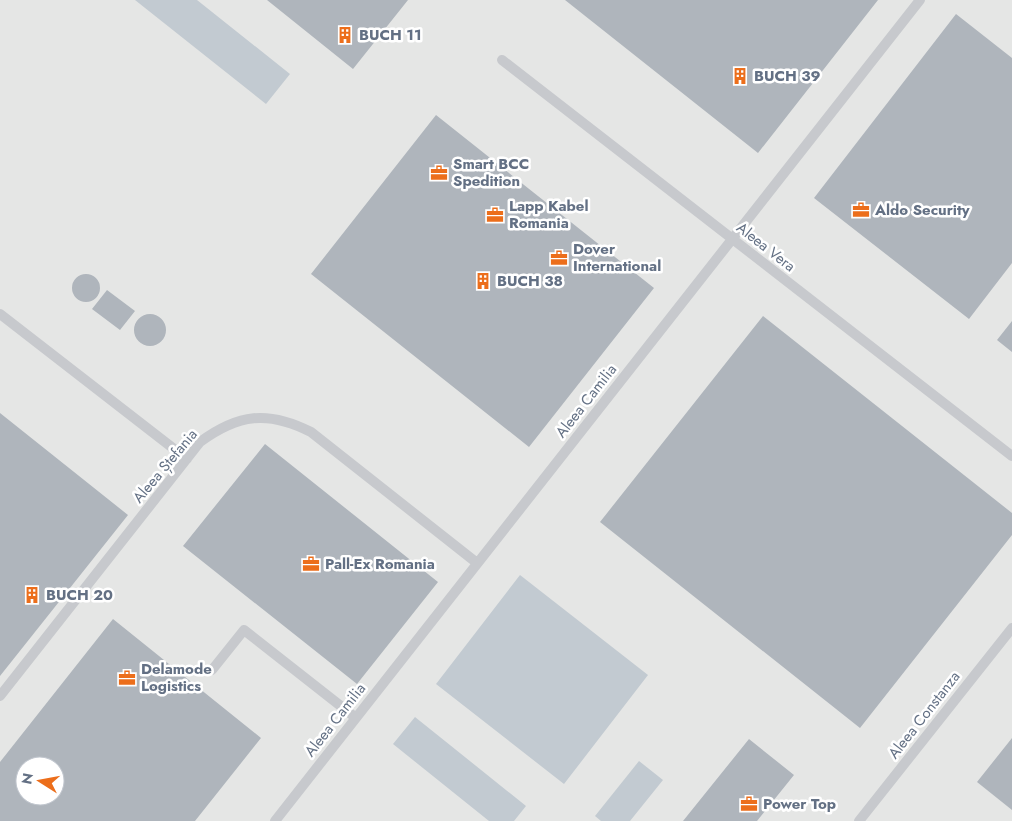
<svg xmlns="http://www.w3.org/2000/svg" width="1012" height="821" font-family="Jost,sans-serif">
<style>
.built{fill:#e5e6e5;fill-rule:evenodd}
.water{fill:#c2cad1}
.building{fill:#afb5bc;fill-rule:evenodd}
.lines{fill:none;stroke-linecap:round;stroke-linejoin:round}
.lane{stroke:#c7c9cd;stroke-width:10}
.labels{text-anchor:middle;dominant-baseline:central;stroke-width:5;stroke-linejoin:round;paint-order:stroke}
.poi-label{font-size:15px;font-weight:bold;fill:#637084;stroke:#fff;text-anchor:start}
.street-label{font-size:15px;fill:#637084;stroke:#fff}
</style>
<rect width="100%" height="100%" fill="#f5f6f1"/>
<!-- built -->
<path class="built" d="M 0,0 L 1012,0 L 1012,821 L 0,821 ZM 25,766 L 55,766 L 55,796 L 25,796 Z"/>
<!-- water -->
<path class="water" d="M 135,0 L 197,0 L 290,74 L 266,104 Z
M 520,575 L 648,675 L 564,784 L 436,684 Z
M 415,717 L 526,806 L 514,821 L 489,821 L 393,744 Z
M 639,761 L 663,780 L 630,821 L 601,821 L 595,816 Z"/>
<!-- building -->
<path class="building" d="M 267,0 L 408,0 L 353,69 Z
M 565,0 L 878,0 L 758,153 Z
M 956,14 L 1012,58 L 1012,263 L 969,319 L 814,198 Z
M 436,115 L 654,288 L 529,447 L 311,274 Z
M72 288a14 14 0 1 1 28 0a14 14 0 1 1-28 0Z
M 107,290 L 135,311 L 120,330 L 92,309 Z
M134 330a16 16 0 1 1 32 0a16 16 0 1 1-32 0Z
M 763,316 L 1012,513 L 1012,535 L 860,728 L 600,522 Z
M 1012,321 L 1012,352 L 997,340 Z
M 0,413 L 128,515 L 0,676 Z
M 265,444 L 438,582 L 357,684 L 183,546 Z
M 113,619 L 261,738 L 195,821 L 0,821 L 0,762 ZM 25,766 L 55,766 L 55,796 L 25,796 Z
M 1012,738 L 1012,810 L 977,782 Z
M 749,739 L 794,775 L 757,821 L 683,821 Z"/>
<g class="lines">
<!-- lane -->
<path class="lane" d="M 502,60 L 1012,456
M 0,314 L 187,459
M 212,670 L 244,630 L 356,718
M 0,696 L 200,442 C 238,414 268,410 311,432 L 477,563
M 275,821 L 920,0
M 859,821 L 1012,628"/>
</g>
<!-- icons -->
<defs>
<g id="building-bare" transform="scale(1.35)"><path d="M-4-6H4V6H1V3H-1V6H-4ZM-2.5-4.3h1.7v1.8h-1.7ZM.8-4.3h1.7v1.8H.8ZM-2.5-1h1.7V.8h-1.7ZM.8-1h1.7V.8H.8Z" fill="#ec6e1b" stroke="#fff" stroke-width="2.5" paint-order="stroke"/></g>
<g id="office-bare" transform="scale(1.35)"><path d="M-6-3h4V-5.5h4V-3h4V5H-6ZM-1-4.5V-3h2v-1.5ZM-6 0V1H6V0Z" fill="#ec6e1b" stroke="#fff" stroke-width="2.5" paint-order="stroke"/></g>
</defs>
<g fill-rule="evenodd">
<use href="#building-bare" x="345" y="35"/>
<use href="#building-bare" x="740" y="76"/>
<use href="#office-bare" x="439" y="173"/>
<use href="#office-bare" x="861" y="210"/>
<use href="#office-bare" x="495" y="215"/>
<use href="#office-bare" x="559" y="258"/>
<use href="#building-bare" x="483" y="281"/>
<use href="#office-bare" x="311" y="564"/>
<use href="#building-bare" x="32" y="595"/>
<use href="#office-bare" x="127" y="678"/>
<use href="#office-bare" x="749" y="804"/>
</g>
<g class="labels">
<!-- poi labels -->
<g class="poi-label">
<text x="359" y="35">BUCH 11</text>
<text x="754" y="76">BUCH 39</text>
<text x="453" y="164">Smart BCC<tspan x="453" dy="17">Spedition</tspan></text>
<text x="509" y="206">Lapp Kabel<tspan x="509" dy="17">Romania</tspan></text>
<text x="875" y="210">Aldo Security</text>
<text x="573" y="249">Dover<tspan x="573" dy="17">International</tspan></text>
<text x="497" y="281">BUCH 38</text>
<text x="325" y="564">Pall-Ex Romania</text>
<text x="46" y="595">BUCH 20</text>
<text x="141" y="669">Delamode<tspan x="141" dy="17">Logistics</tspan></text>
<text x="763" y="804">Power Top</text>
</g>
<!-- street labels -->
<g class="street-label">
<text transform="translate(766 247) rotate(38)">Aleea Vera</text>
<text transform="translate(586 401) rotate(-52)">Aleea Camilia</text>
<text transform="translate(165 466) rotate(-50)">Aleea Ștefania</text>
<text transform="translate(924 715) rotate(-52)">Aleea Constanza</text>
<text transform="translate(335 720) rotate(-52)">Aleea Camilia</text>
</g>
</g>
<!-- north arrow -->
<g transform="translate(40 781) rotate(281)"><circle r="24" fill="#ffffff" stroke="#c1c6ce"/>
<path d="M0-4L9 19L0 12L-9 19Z" fill="#ec6e1b"/>
<text y="-8" font-size="14" font-weight="bold" text-anchor="middle" fill="#637084">N</text>
</g>
</svg>
